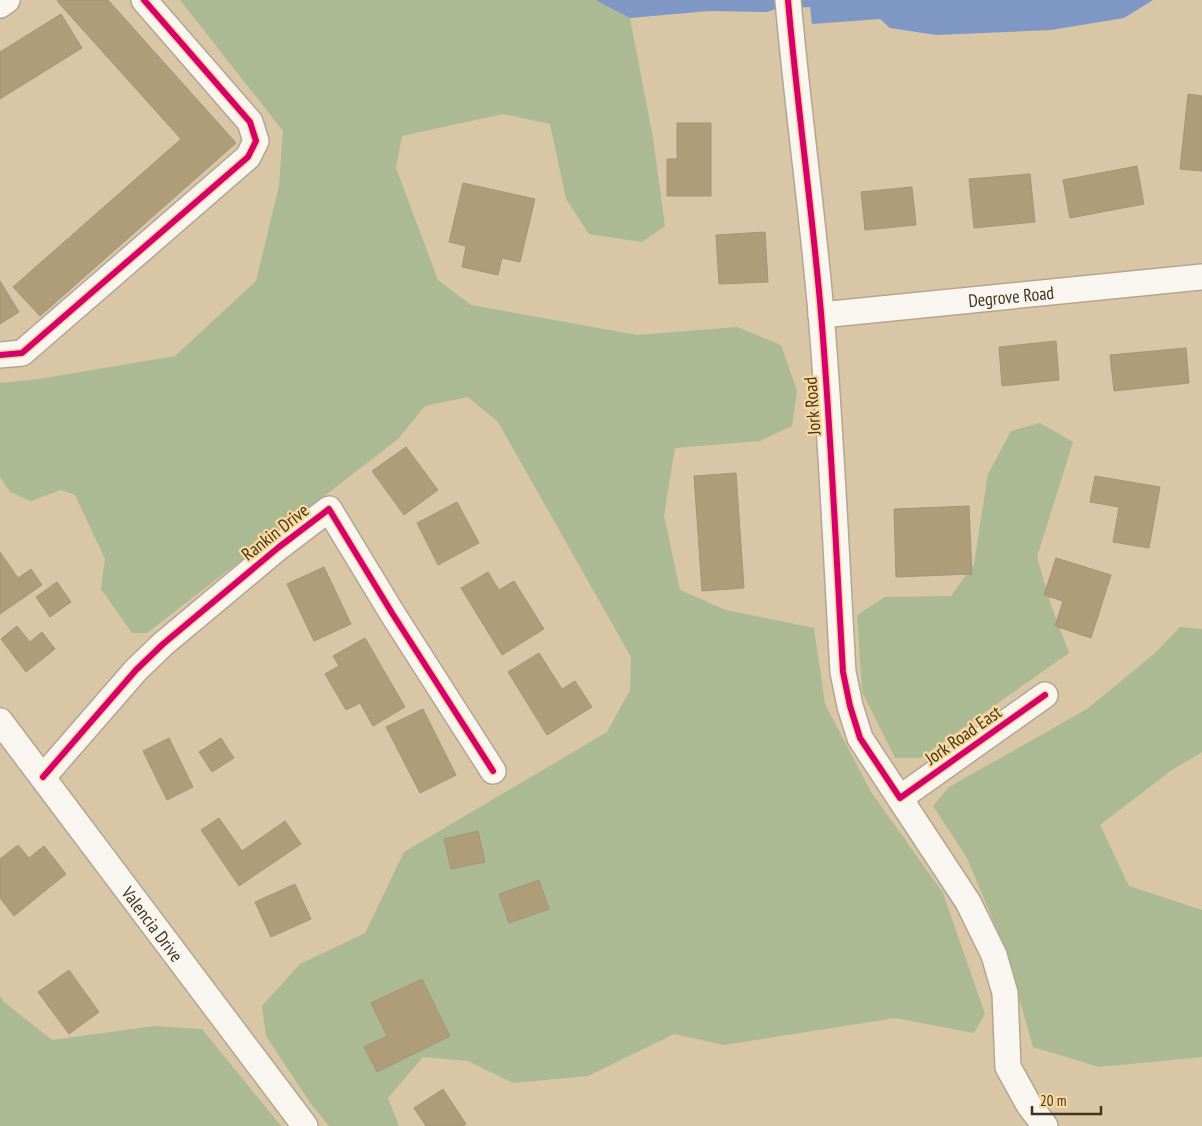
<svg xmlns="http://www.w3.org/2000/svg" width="1202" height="1126" font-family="'PT Sans Narrow',sans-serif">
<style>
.green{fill:#abba92}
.water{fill:#7f97c5}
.building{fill:#af9d7a;stroke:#a3957c}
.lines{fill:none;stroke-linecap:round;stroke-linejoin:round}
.minor-casing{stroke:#b4a68d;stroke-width:28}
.minor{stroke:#f9f6f2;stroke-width:25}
.cycleway-casing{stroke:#fad99e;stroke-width:9}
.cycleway{stroke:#d6006c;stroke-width:6}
.labels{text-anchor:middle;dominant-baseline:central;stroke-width:4.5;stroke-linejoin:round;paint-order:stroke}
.street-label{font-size:18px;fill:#42351d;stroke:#fad99e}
</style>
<rect width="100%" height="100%" fill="#d8c6a6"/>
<!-- green -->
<path class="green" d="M 180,0 L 595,0 L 630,18 L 653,138 L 665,226 L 642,242 L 589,234 L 566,199 L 550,124 L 503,114 L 402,136 L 396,168 L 438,280 L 471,305 L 637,335 L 737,327 L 781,345 L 797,391 L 792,426 L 760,441 L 675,448 L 664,515 L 680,590 L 726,610 L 814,628 L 825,704 L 871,792 L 943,893 L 985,1014 L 974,1033 L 895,1018 L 724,1045 L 674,1034 L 588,1076 L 513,1083 L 468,1061 L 423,1057 L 388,1098 L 399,1126 L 329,1126 L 311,1104 L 266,1036 L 262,1006 L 300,964 L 365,933 L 404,852 L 607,732 L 630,690 L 631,657 L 498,422 L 468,397 L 425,406 L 398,439 L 147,633 L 132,633 L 101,589 L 105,559 L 75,495 L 61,490 L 31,501 L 10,492 L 0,477 L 0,383 L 39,379 L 175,356 L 256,281 L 279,186 L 283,131 Z
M 1040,423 L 1073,442 L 1037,557 L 1051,605 L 1069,653 L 920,758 L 895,758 L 862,692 L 857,615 L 885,597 L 951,596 L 974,564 L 988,474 L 1011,431 Z
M 1180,627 L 1202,629 L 1202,752 L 1172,770 L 1100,825 L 1129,886 L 1202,910 L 1202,1057 L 1099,1067 L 1033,1047 L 1005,949 L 967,858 L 933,806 L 949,787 L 1087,709 L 1155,653 Z
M 0,996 L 4,1002 L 52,1040 L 154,1026 L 202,1029 L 281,1126 L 0,1126 Z"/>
<!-- water -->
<path class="water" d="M 595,0 L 1153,0 L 1124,18 L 1051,30 L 936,35 L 890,28 L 880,19 L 812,24 L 810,7 L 776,9 L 767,12 L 709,11 L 630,18 Z"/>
<!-- building -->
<path class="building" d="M 58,0 L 108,0 L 236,143 L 40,316 L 13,287 L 181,139 L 57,1 Z
M 61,14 L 82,48 L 0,99 L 0,52 Z
M 1188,94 L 1202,96 L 1202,171 L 1180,169 Z
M 677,123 L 711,123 L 711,196 L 667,196 L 667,159 L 677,159 Z
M 1137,166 L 1144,204 L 1070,218 L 1063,180 Z
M 1030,174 L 1035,222 L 974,228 L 969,179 Z
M 463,183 L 535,199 L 520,262 L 502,258 L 498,275 L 462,267 L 466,246 L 449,242 Z
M 912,187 L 916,225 L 865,230 L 861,192 Z
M 765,232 L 768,282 L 719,284 L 716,235 Z
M 0,281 L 19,312 L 0,324 Z
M 1056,341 L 1059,380 L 1002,386 L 999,347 Z
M 1186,348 L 1189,383 L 1114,391 L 1110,355 Z
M 406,447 L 438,490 L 404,515 L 372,471 Z
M 736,473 L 744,588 L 702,591 L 694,476 Z
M 1095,476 L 1160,487 L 1149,548 L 1113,542 L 1119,507 L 1090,502 Z
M 457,502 L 479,543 L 438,565 L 417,523 Z
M 969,506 L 972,574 L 896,577 L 894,509 Z
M 0,552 L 18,578 L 31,569 L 42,585 L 0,614 Z
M 1056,558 L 1111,575 L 1091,638 L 1055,626 L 1063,601 L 1044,595 Z
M 324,567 L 351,624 L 314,641 L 287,584 Z
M 488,572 L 499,590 L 514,581 L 544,629 L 502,655 L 461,588 Z
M 57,582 L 71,602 L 50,617 L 36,597 Z
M 17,626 L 30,642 L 42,632 L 55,649 L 26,672 L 1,639 Z
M 365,638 L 405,707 L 373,726 L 360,703 L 346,710 L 325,674 L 339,666 L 333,656 Z
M 539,653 L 562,689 L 575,681 L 592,707 L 547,735 L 508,672 Z
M 423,709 L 456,775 L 420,793 L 386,727 Z
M 169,738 L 193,787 L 167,800 L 143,751 Z
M 221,738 L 234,758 L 212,772 L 199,752 Z
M 219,818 L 242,851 L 285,821 L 301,844 L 239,886 L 201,830 Z
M 478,831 L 485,862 L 451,869 L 444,839 Z
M 18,845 L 29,858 L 44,846 L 66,874 L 14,916 L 0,898 L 0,859 Z
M 539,880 L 549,909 L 509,923 L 499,894 Z
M 295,884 L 311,919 L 271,937 L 255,902 Z
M 69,970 L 99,1012 L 69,1034 L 38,992 Z
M 422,979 L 450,1036 L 377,1072 L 364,1047 L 387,1036 L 371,1003 Z
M 443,1089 L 466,1124 L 463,1126 L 426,1126 L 414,1108 Z"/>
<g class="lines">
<!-- minor casing -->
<g class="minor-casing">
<g id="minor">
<path d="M 788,0 C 797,104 812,208 821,313 C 831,432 836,552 843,672 L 850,706 L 860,738 L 968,902 L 994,955 L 1005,993 L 1008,1067 L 1029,1105 L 1045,1126"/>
<path d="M 0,5 L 7,0"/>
<path id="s1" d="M 821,315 L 1202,277"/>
<path d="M 0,355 L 22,353 L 248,157 L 256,141 L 250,122 L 144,0"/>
<path id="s2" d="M 0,721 L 305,1126"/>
<path d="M 43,777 L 136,670 L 163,644 L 279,547 L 329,509 L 392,613 L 493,771"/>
<path d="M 900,798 L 1045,695"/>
</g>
</g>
<!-- minor -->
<use href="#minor" class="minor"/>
<!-- cycleway casing -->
<g class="cycleway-casing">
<path id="cycleway" d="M 788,0 C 797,104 812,208 821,313 C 831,432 836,552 843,672 L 850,706 L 860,738 L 900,798 L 1045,695
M 0,355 L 22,353 L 248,157 L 256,141 L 250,122 L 144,0
M 43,777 L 136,670 L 163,644 L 279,547 L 329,509 L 392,613 L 493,771"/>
</g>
<!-- cycleway -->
<use href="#cycleway" class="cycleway"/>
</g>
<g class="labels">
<!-- street labels -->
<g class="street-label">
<text stroke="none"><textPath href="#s1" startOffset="191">Degrove Road</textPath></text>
<text transform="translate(812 406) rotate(-94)">Jork Road</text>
<text transform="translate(275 532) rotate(-38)">Rankin Drive</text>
<text transform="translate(963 735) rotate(-35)">Jork Road East</text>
<text stroke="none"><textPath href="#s2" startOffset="254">Valencia Drive</textPath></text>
</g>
</g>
<!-- scale -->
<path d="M1032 1106v8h69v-8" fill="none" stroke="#42351d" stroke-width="2.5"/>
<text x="1040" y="1106" font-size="15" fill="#42351d" stroke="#fad99e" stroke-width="4" paint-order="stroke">20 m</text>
</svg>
